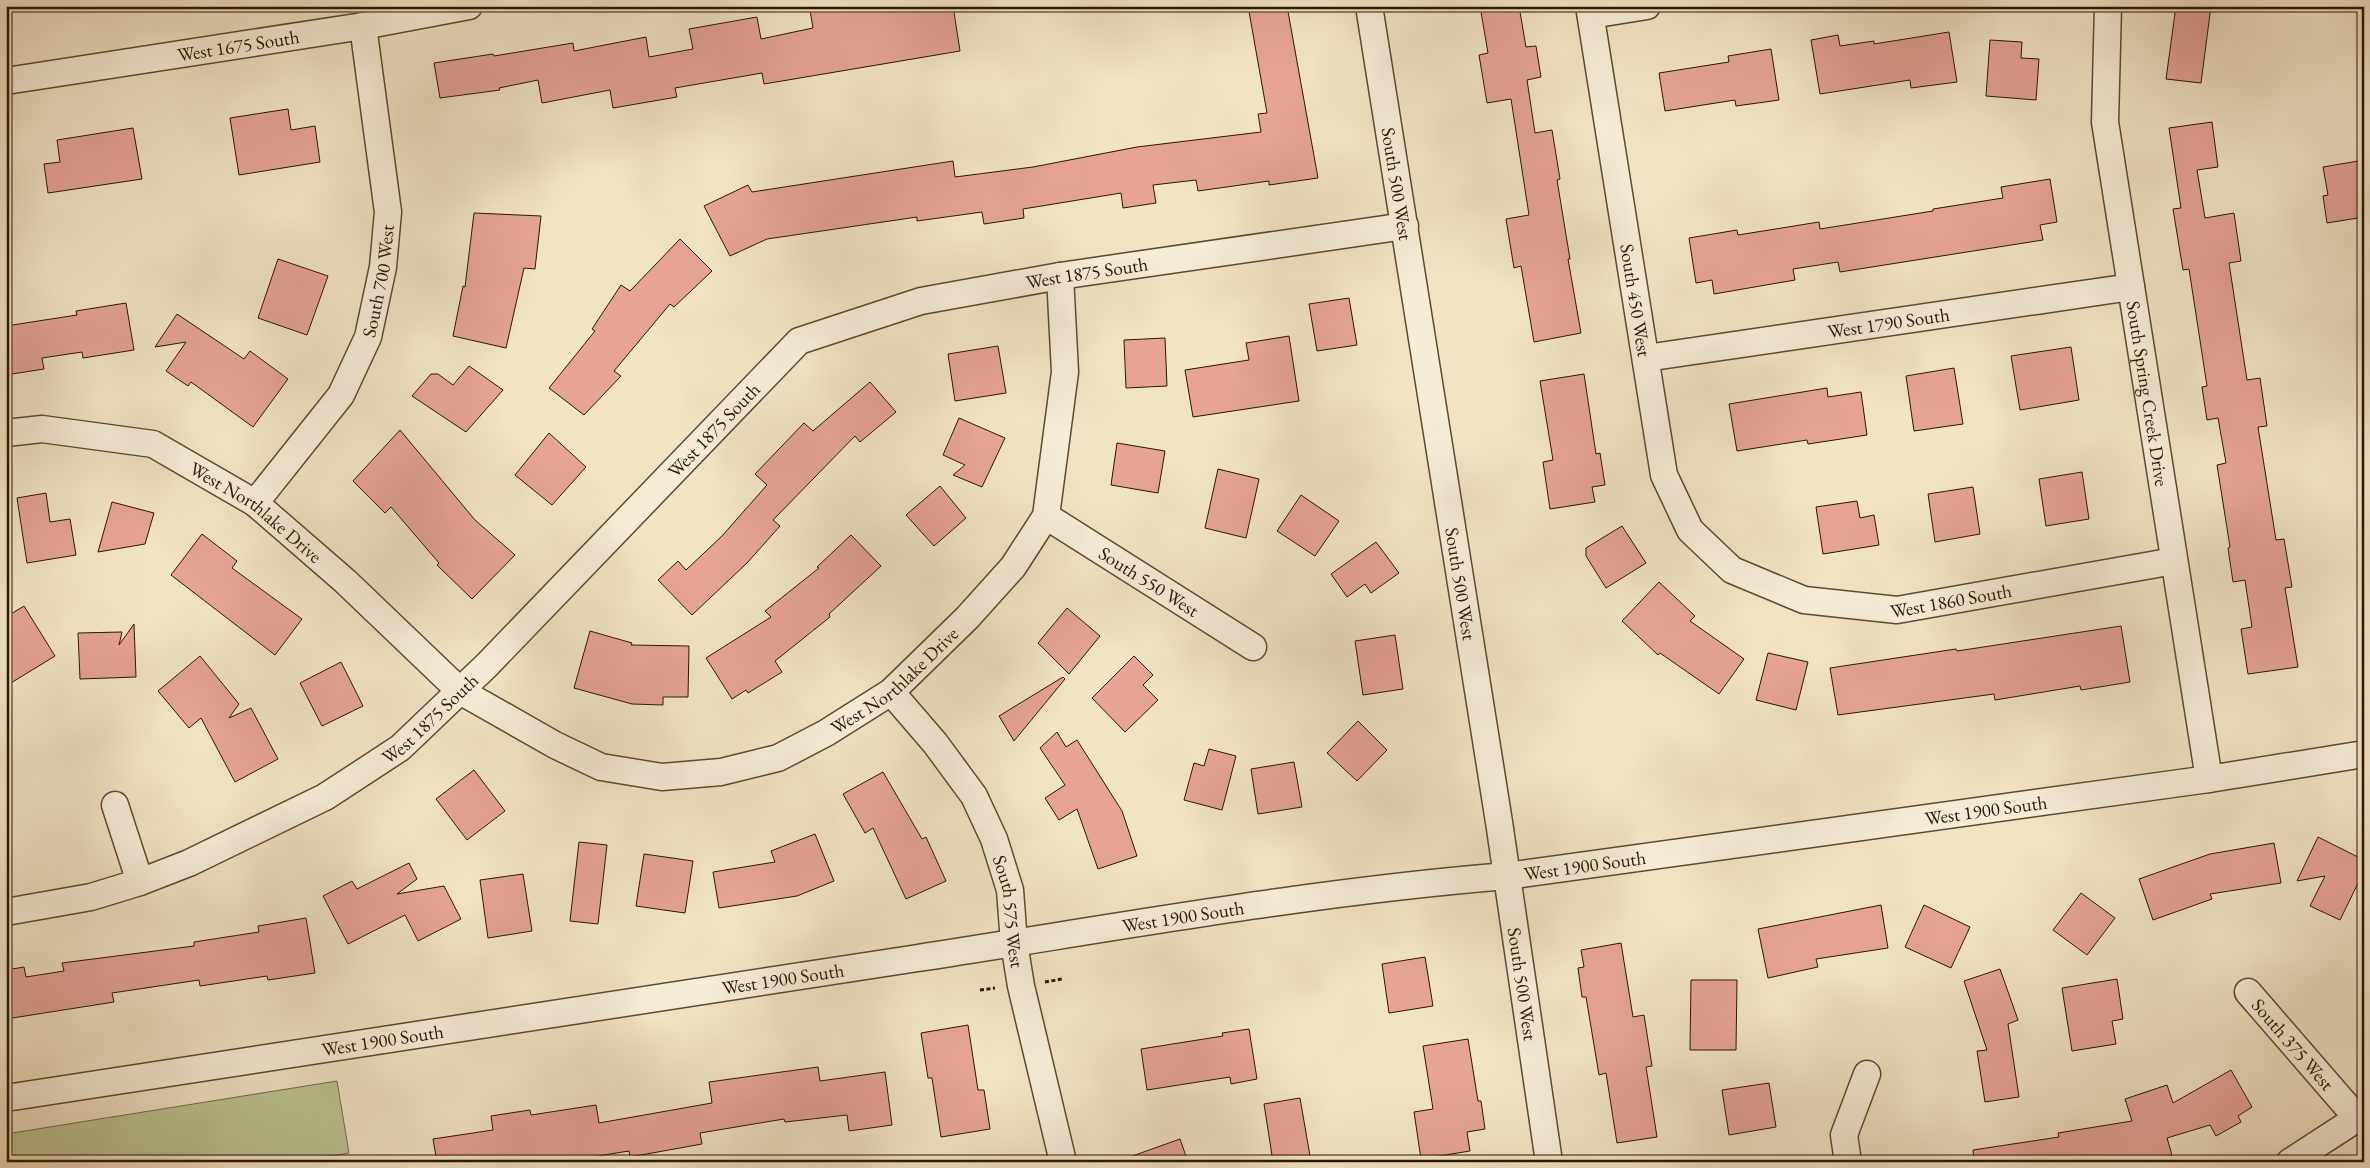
<svg xmlns="http://www.w3.org/2000/svg" width="2370" height="1168" font-family="'EB Garamond',serif">
<style>
.green{fill:#bcc494;stroke:#746e4a}
.building{fill:#e6a396;stroke:#2b1700}
.lines{fill:none;stroke-linecap:round;stroke-linejoin:round}
.minor-casing{stroke:#5c4a31;stroke-width:29}
.path{stroke:#2b1700;stroke-width:3;stroke-dasharray:4 2.5;stroke-linecap:butt}
.minor{stroke:#f6edd9;stroke-width:26}
.labels{text-anchor:middle;dominant-baseline:central;stroke-width:4;stroke-linejoin:round;paint-order:stroke}
.street-label{font-size:19px;fill:#2b1700;stroke:#f6edd9}
</style>
<rect width="100%" height="100%" fill="#f1e4c5"/>
<filter id="stains"><feTurbulence type="fractalNoise" baseFrequency=".004" numOctaves="4"/><feColorMatrix values="0 0 0 0 .2 0 0 0 0 .09 0 0 0 0 .02 0 0 0 .5 -.17"/></filter>
<radialGradient id="worn" r=".72"><stop offset=".6" stop-color="#630" stop-opacity="0"/><stop offset="1" stop-color="#630" stop-opacity=".3"/></radialGradient>
<!-- green -->
<path class="green" d="M 337,1081 L 349,1153 L 293,1162 L 6,1162 L 6,1134 Z"/>
<!-- building -->
<path class="building" d="M 833,6 L 953,6 L 960,51 L 764,84 L 762,73 L 675,88 L 677,97 L 613,108 L 610,90 L 542,103 L 538,80 L 499,88 L 500,90 L 440,98 L 434,63 L 493,54 L 494,56 L 573,43 L 574,51 L 646,37 L 649,57 L 693,49 L 689,29 L 757,17 L 761,39 L 813,28 L 810,10 Z
M 1248,6 L 1287,6 L 1318,178 L 1269,185 L 1269,181 L 1198,191 L 1196,180 L 1153,185 L 1156,203 L 1123,208 L 1121,193 L 1023,209 L 1024,218 L 984,224 L 982,212 L 917,221 L 917,217 L 767,239 L 730,256 L 704,206 L 748,185 L 752,192 L 953,161 L 955,177 L 1033,167 L 1137,147 L 1261,132 L 1258,114 L 1267,113 Z
M 1480,6 L 1519,6 L 1526,47 L 1536,46 L 1541,77 L 1527,80 L 1535,133 L 1552,130 L 1560,179 L 1557,180 L 1570,259 L 1568,259 L 1581,333 L 1534,342 L 1521,266 L 1514,268 L 1506,219 L 1529,215 L 1511,99 L 1487,103 L 1479,55 L 1488,53 Z
M 2176,6 L 2211,6 L 2201,83 L 2166,79 Z
M 1949,32 L 1957,82 L 1911,88 L 1910,80 L 1820,94 L 1811,40 L 1838,35 L 1840,46 L 1874,41 L 1874,44 Z
M 1990,40 L 2022,42 L 2021,58 L 2039,59 L 2036,100 L 1986,96 Z
M 1771,49 L 1779,100 L 1736,106 L 1735,100 L 1665,111 L 1659,73 L 1729,62 L 1728,56 Z
M 288,109 L 291,130 L 315,126 L 320,162 L 239,175 L 230,118 Z
M 2212,122 L 2218,167 L 2197,170 L 2205,218 L 2234,213 L 2241,261 L 2229,263 L 2247,380 L 2260,378 L 2267,426 L 2258,427 L 2276,540 L 2284,539 L 2292,587 L 2285,588 L 2298,667 L 2248,674 L 2241,629 L 2252,627 L 2245,580 L 2233,582 L 2228,548 L 2230,547 L 2217,465 L 2226,463 L 2218,418 L 2207,420 L 2202,387 L 2207,386 L 2189,269 L 2183,270 L 2173,209 L 2181,208 L 2169,128 Z
M 133,128 L 142,179 L 48,193 L 44,164 L 60,162 L 57,140 Z
M 2364,160 L 2364,217 L 2327,223 L 2323,196 L 2328,195 L 2323,167 Z
M 2050,179 L 2057,222 L 2040,225 L 2043,240 L 1840,272 L 1838,262 L 1793,269 L 1795,280 L 1714,294 L 1712,280 L 1696,283 L 1689,238 L 1737,230 L 1738,235 L 1819,222 L 1820,229 L 1933,211 L 1933,209 L 2003,198 L 2001,187 Z
M 474,213 L 541,216 L 535,269 L 524,268 L 506,348 L 453,336 L 463,286 L 465,287 Z
M 680,239 L 712,271 L 674,307 L 670,304 L 614,371 L 621,376 L 584,415 L 549,388 L 595,331 L 592,329 L 621,285 L 630,291 Z
M 278,259 L 328,276 L 307,335 L 258,318 Z
M 1349,298 L 1357,345 L 1317,351 L 1309,304 Z
M 126,303 L 134,350 L 83,358 L 82,352 L 42,358 L 44,369 L 12,374 L 6,326 L 77,315 L 76,311 Z
M 177,314 L 244,359 L 250,351 L 288,379 L 253,427 L 191,382 L 188,386 L 166,371 L 186,342 L 155,347 Z
M 1289,336 L 1299,401 L 1193,417 L 1185,370 L 1249,360 L 1246,343 Z
M 1165,338 L 1167,386 L 1126,388 L 1124,340 Z
M 998,346 L 1006,393 L 955,401 L 948,354 Z
M 2071,347 L 2079,400 L 2020,410 L 2011,356 Z
M 469,366 L 503,390 L 466,432 L 412,396 L 431,374 L 438,374 L 453,385 Z
M 1954,368 L 1963,424 L 1914,431 L 1906,376 Z
M 1584,374 L 1596,454 L 1600,453 L 1605,485 L 1592,487 L 1595,502 L 1550,509 L 1543,462 L 1553,460 L 1540,381 Z
M 870,382 L 896,412 L 860,442 L 855,436 L 773,520 L 780,526 L 747,563 L 692,615 L 658,580 L 678,561 L 686,570 L 722,536 L 767,485 L 755,474 L 804,423 L 813,431 Z
M 1827,388 L 1828,397 L 1861,392 L 1867,435 L 1808,444 L 1807,440 L 1737,451 L 1729,404 Z
M 959,418 L 1005,438 L 982,487 L 953,475 L 965,465 L 943,455 Z
M 400,430 L 475,520 L 515,555 L 472,599 L 437,565 L 439,563 L 391,507 L 385,513 L 353,481 Z
M 549,433 L 586,467 L 552,505 L 515,475 Z
M 1117,443 L 1165,451 L 1158,493 L 1111,485 Z
M 1218,469 L 1259,479 L 1246,538 L 1205,528 Z
M 2082,472 L 2089,519 L 2046,526 L 2039,479 Z
M 940,486 L 966,518 L 934,546 L 906,515 Z
M 1973,487 L 1980,534 L 1935,542 L 1928,494 Z
M 46,493 L 50,522 L 70,519 L 76,555 L 27,563 L 17,498 Z
M 1301,495 L 1339,521 L 1315,556 L 1277,531 Z
M 1857,501 L 1860,518 L 1874,515 L 1879,545 L 1823,554 L 1816,507 Z
M 112,502 L 154,513 L 145,544 L 98,552 Z
M 1622,526 L 1646,563 L 1606,588 L 1586,556 L 1586,548 Z
M 202,534 L 237,561 L 232,568 L 302,619 L 275,655 L 171,575 Z
M 851,535 L 881,566 L 829,614 L 830,617 L 775,661 L 782,672 L 748,693 L 746,690 L 732,699 L 706,658 L 771,617 L 765,611 L 819,568 L 817,567 Z
M 1376,542 L 1399,573 L 1371,593 L 1365,584 L 1347,597 L 1331,574 Z
M 1659,582 L 1695,616 L 1690,621 L 1744,659 L 1719,694 L 1660,653 L 1658,655 L 1622,621 Z
M 24,606 L 55,656 L 6,686 L 6,617 Z
M 1067,608 L 1100,636 L 1069,674 L 1038,643 Z
M 134,624 L 136,677 L 80,679 L 78,633 L 122,632 L 119,645 Z
M 2121,626 L 2130,682 L 2081,690 L 2080,686 L 1995,700 L 1994,694 L 1838,715 L 1830,668 L 1956,649 L 1957,651 Z
M 590,631 L 632,643 L 631,645 L 689,646 L 688,697 L 663,697 L 663,705 L 632,704 L 574,688 Z
M 1395,635 L 1403,689 L 1363,695 L 1355,641 Z
M 1768,653 L 1808,662 L 1796,710 L 1756,700 Z
M 200,656 L 239,704 L 229,718 L 251,708 L 278,759 L 235,782 L 201,718 L 189,728 L 158,691 Z
M 1134,656 L 1153,675 L 1143,685 L 1158,700 L 1125,732 L 1092,698 Z
M 341,662 L 363,706 L 322,726 L 300,683 Z
M 1063,677 L 1065,679 L 1014,741 L 999,716 Z
M 1358,721 L 1387,750 L 1357,781 L 1327,753 Z
M 1057,732 L 1066,747 L 1077,740 L 1122,811 L 1137,856 L 1098,869 L 1077,809 L 1059,820 L 1045,798 L 1065,785 L 1040,748 Z
M 1209,749 L 1236,756 L 1222,810 L 1184,800 L 1194,763 L 1204,766 Z
M 1294,762 L 1302,807 L 1258,814 L 1251,769 Z
M 474,770 L 505,811 L 467,840 L 436,799 Z
M 883,772 L 922,839 L 926,837 L 946,881 L 906,899 L 873,828 L 865,833 L 843,794 Z
M 815,834 L 834,881 L 797,896 L 719,908 L 713,872 L 775,862 L 771,851 Z
M 2318,837 L 2364,860 L 2364,871 L 2340,920 L 2310,906 L 2325,876 L 2297,881 Z
M 579,842 L 607,845 L 598,924 L 570,921 Z
M 2274,843 L 2281,883 L 2210,894 L 2212,899 L 2153,920 L 2139,879 L 2210,854 Z
M 644,854 L 693,861 L 685,913 L 636,906 Z
M 409,863 L 417,879 L 397,894 L 444,886 L 461,919 L 418,941 L 405,915 L 348,944 L 323,896 L 352,881 L 357,889 Z
M 523,874 L 532,931 L 488,938 L 480,880 Z
M 2081,893 L 2115,918 L 2087,955 L 2053,930 Z
M 1881,905 L 1888,948 L 1816,959 L 1818,967 L 1768,978 L 1758,929 Z
M 1924,905 L 1970,927 L 1951,968 L 1905,947 Z
M 306,918 L 315,973 L 268,980 L 267,976 L 200,986 L 199,980 L 112,993 L 114,1002 L 6,1019 L 6,970 L 24,967 L 26,977 L 64,971 L 62,963 L 194,946 L 194,942 L 259,932 L 258,926 Z
M 1621,943 L 1633,1017 L 1644,1015 L 1652,1066 L 1646,1067 L 1657,1137 L 1617,1143 L 1606,1073 L 1599,1075 L 1586,997 L 1582,997 L 1578,968 L 1584,967 L 1581,950 Z
M 1425,957 L 1433,1006 L 1389,1013 L 1382,964 Z
M 2000,969 L 2018,1020 L 2008,1024 L 2019,1097 L 1985,1102 L 1977,1051 L 1987,1050 L 1964,981 Z
M 2117,979 L 2123,1019 L 2112,1021 L 2116,1044 L 2072,1051 L 2062,988 Z
M 1691,980 L 1737,980 L 1736,1050 L 1690,1050 Z
M 968,1025 L 978,1090 L 984,1090 L 990,1129 L 941,1137 L 932,1078 L 928,1078 L 921,1033 Z
M 1249,1029 L 1257,1079 L 1231,1084 L 1230,1077 L 1147,1090 L 1141,1049 L 1223,1036 L 1222,1033 Z
M 1468,1039 L 1478,1101 L 1481,1101 L 1485,1129 L 1467,1132 L 1470,1151 L 1421,1159 L 1414,1112 L 1433,1109 L 1423,1046 Z
M 818,1067 L 820,1081 L 885,1072 L 892,1125 L 849,1131 L 847,1115 L 785,1122 L 784,1119 L 700,1133 L 702,1144 L 630,1157 L 629,1151 L 560,1162 L 437,1162 L 433,1139 L 493,1130 L 491,1116 L 530,1110 L 531,1115 L 596,1105 L 599,1123 L 712,1103 L 709,1082 Z
M 2231,1070 L 2252,1107 L 2238,1116 L 2241,1122 L 2216,1136 L 2210,1125 L 2167,1138 L 2172,1155 L 2152,1162 L 1974,1162 L 1973,1150 L 2059,1137 L 2058,1133 L 2132,1121 L 2125,1099 L 2167,1085 L 2173,1103 Z
M 1769,1083 L 1776,1127 L 1729,1135 L 1722,1090 Z
M 1300,1098 L 1311,1162 L 1273,1162 L 1264,1104 Z
M 1180,1139 L 1188,1162 L 1124,1162 L 1124,1159 Z"/>
<g class="lines">
<!-- minor casing -->
<g class="minor-casing">
<g id="minor">
<path id="s1" d="M 1369,6 L 1499,822 L 1549,1162"/>
<path id="s2" d="M 1589,6 L 1664,475 L 1690,530 L 1732,570 L 1804,600 L 1897,610 L 2174,561"/>
<path id="s3" d="M 2108,6 L 2105,122 L 2209,779"/>
<path d="M 1591,15 L 1647,6"/>
<path id="s4" d="M 6,81 L 363,26 L 469,6"/>
<path id="s5" d="M 1646,358 L 2131,287"/>
<path id="s6" d="M 6,433 L 42,429 L 153,444 L 255,503 L 345,581 L 460,691 L 555,745 L 601,767 L 662,777 L 721,772 L 778,758 L 826,733 L 891,692 L 967,618 L 1013,567 L 1046,516 L 1065,372 L 1060,276"/>
<path id="s7" d="M 255,503 L 341,395 L 368,337 L 383,267 L 388,212 L 363,26"/>
<path id="s8" d="M 1046,516 L 1253,647"/>
<path id="s9" d="M 891,692 L 935,743 L 974,796 L 994,839 L 1010,890 L 1014,943 L 1021,986 L 1063,1162"/>
<path id="s10" d="M 140,882 L 189,863 L 325,797 L 400,748 L 487,665 L 799,341 L 921,301 L 1060,276 L 1405,226"/>
<path d="M 6,912 L 91,897 L 140,882 L 115,805"/>
<path id="s11" d="M 2248,992 L 2358,1119"/>
<path id="s12" d="M 6,1098 C 310,1051 614,1004 918,958 C 1114,928 1309,892 1507,876 L 2209,779 L 2364,754"/>
<path d="M 1848,1162 L 1844,1135 L 1867,1074"/>
<path d="M 2290,1162 L 2364,1114"/>
</g>
</g>
<!-- path -->
<path class="path" d="M 1045,982 L 1062,979
M 980,990 L 995,988"/>
<!-- minor -->
<use href="#minor" class="minor"/>
</g>
<g class="labels">
<!-- street labels -->
<g class="street-label">
<text stroke="none"><textPath href="#s4" startOffset="235">West 1675 South</textPath></text>
<text stroke="none"><textPath href="#s1" startOffset="180">South 500 West</textPath></text>
<text stroke="none"><textPath href="#s10" startOffset="1160">West 1875 South</textPath></text>
<text stroke="none"><textPath href="#s7" startOffset="259">South 700 West</textPath></text>
<text stroke="none"><textPath href="#s2" startOffset="298">South 450 West</textPath></text>
<text stroke="none"><textPath href="#s5" startOffset="245">West 1790 South</textPath></text>
<text stroke="none"><textPath href="#s3" startOffset="391">South Spring Creek Drive</textPath></text>
<text stroke="none"><textPath href="#s10" startOffset="740">West 1875 South</textPath></text>
<text stroke="none"><textPath href="#s6" startOffset="272">West Northlake Drive</textPath></text>
<text stroke="none"><textPath href="#s8" startOffset="122">South 550 West</textPath></text>
<text stroke="none"><textPath href="#s1" startOffset="585">South 500 West</textPath></text>
<text stroke="none"><textPath href="#s2" startOffset="820">West 1860 South</textPath></text>
<text stroke="none"><textPath href="#s6" startOffset="1025">West Northlake Drive</textPath></text>
<text stroke="none"><textPath href="#s10" startOffset="335">West 1875 South</textPath></text>
<text stroke="none"><textPath href="#s12" startOffset="2001">West 1900 South</textPath></text>
<text stroke="none"><textPath href="#s12" startOffset="1596">West 1900 South</textPath></text>
<text stroke="none"><textPath href="#s9" startOffset="255">South 575 West</textPath></text>
<text stroke="none"><textPath href="#s12" startOffset="1191">West 1900 South</textPath></text>
<text stroke="none"><textPath href="#s12" startOffset="786">West 1900 South</textPath></text>
<text stroke="none"><textPath href="#s1" startOffset="990">South 500 West</textPath></text>
<text stroke="none"><textPath href="#s12" startOffset="381">West 1900 South</textPath></text>
<text stroke="none"><textPath href="#s11" startOffset="69">South 375 West</textPath></text>
</g>
</g>
<!-- margin -->
<rect width="2370" height="1168" fill="none" stroke="#f1e4c5" stroke-width="25"/>
<rect x="8" y="8" width="2355" height="1153" fill="none" stroke="#2b1700" stroke-width="2.5"/>
<rect x="12" y="12" width="2345" height="1143" fill="none" stroke="#2b1700"/>
<rect width="100%" height="100%" filter="url(#stains)"/>
<rect width="100%" height="100%" fill="url(#worn)"/>
</svg>
